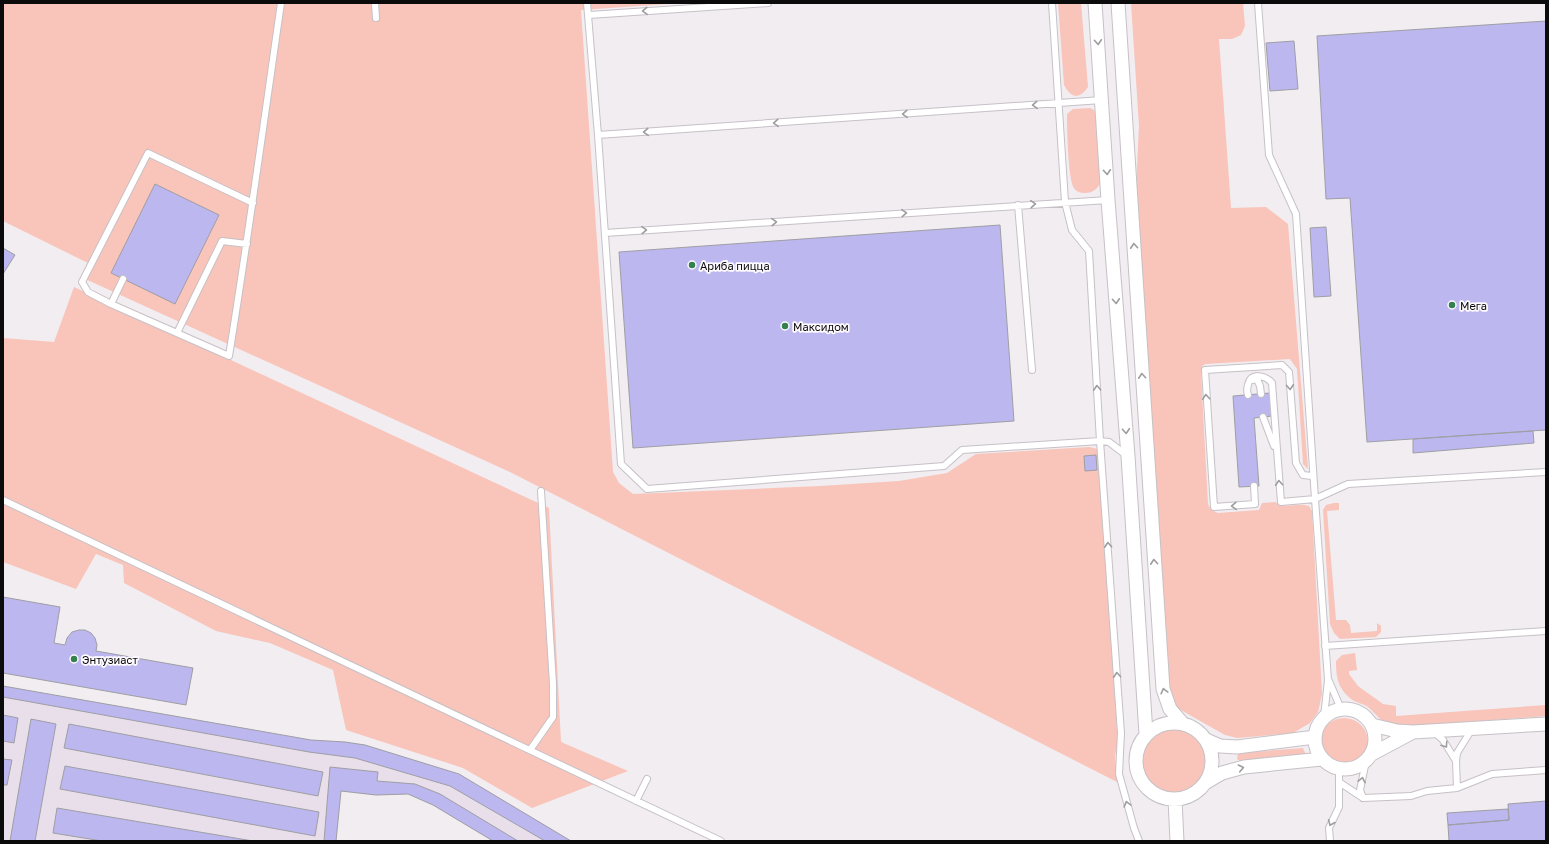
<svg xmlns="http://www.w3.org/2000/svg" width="1549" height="844" font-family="'Golos Text',sans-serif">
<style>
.built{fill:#e9dfea}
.green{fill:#f9c4ba}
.building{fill:#bcb7ee;stroke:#9f9ea4}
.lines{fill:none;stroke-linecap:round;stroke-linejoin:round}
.lane-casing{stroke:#c6c1c6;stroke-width:8}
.street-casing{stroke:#c6c1c6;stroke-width:15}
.lane{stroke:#fff;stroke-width:6}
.street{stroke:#fff;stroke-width:13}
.oneway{stroke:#9e9d9e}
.poi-dot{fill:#34804f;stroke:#fefaff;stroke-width:1.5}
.labels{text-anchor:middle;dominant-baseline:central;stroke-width:3.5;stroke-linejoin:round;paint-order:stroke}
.poi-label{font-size:11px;fill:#0c0b0c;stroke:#fefaff;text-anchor:start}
</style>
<rect width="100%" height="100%" fill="#f1edf1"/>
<!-- built -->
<path class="built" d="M 3,686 L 311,740 L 345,742 L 365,745 L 459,774 L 571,841 L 493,841 L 433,805 L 408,794 L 376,795 L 341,791 L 336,841 L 3,841 Z"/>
<!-- green -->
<path class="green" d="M 3,3 L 682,3 L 581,10 L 613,472 L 619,483 L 633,494 L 820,486 L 899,481 L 947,473 L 976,454 L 1089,447 L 1098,449 L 1118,744 L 1115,755 L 1117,782 L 512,473 L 83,278 L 88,263 L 3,221 Z
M 1058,3 L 1081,3 L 1088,87 C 1079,100 1071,98 1064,85 Z
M 1131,3 L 1243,3 L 1245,26 L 1241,35 L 1232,39 L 1219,39 L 1231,208 L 1266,207 L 1288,224 L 1308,469 L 1303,464 L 1297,369 L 1290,359 L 1206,364 L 1202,366 L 1201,373 L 1208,504 L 1211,510 L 1218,513 L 1259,510 L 1262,503 L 1275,502 C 1287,510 1295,502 1309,506 L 1312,511 L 1322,694 L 1318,712 L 1310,723 L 1293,733 L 1237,738 L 1225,735 L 1179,709 L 1173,702 L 1170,692 L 1136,189 L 1139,126 Z
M 1090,108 L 1094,110 L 1096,115 L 1100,184 C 1096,190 1092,193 1085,193 C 1081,193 1076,192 1074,188 C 1068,180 1067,128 1067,114 L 1073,109 Z
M 74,287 L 549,508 L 561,742 L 628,771 L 532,808 L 463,768 L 346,730 L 333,670 L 270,643 L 216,631 L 124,583 L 123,565 L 96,554 L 76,589 L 3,562 L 3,338 L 54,342 Z
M 1334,503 L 1339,503 L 1339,510 L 1327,511 L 1336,620 L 1346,620 L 1350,625 L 1351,633 L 1377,631 L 1377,623 L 1381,626 L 1381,632 L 1376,637 L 1340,639 L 1334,633 L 1330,624 L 1323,510 L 1326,505 Z
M 1355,653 L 1357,670 L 1349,671 L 1349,674 L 1358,686 L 1383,704 L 1396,706 L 1396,716 L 1546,705 L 1546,716 L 1394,728 C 1382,723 1377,715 1368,707 C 1364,704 1358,703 1354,701 C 1338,690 1336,678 1336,661 L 1342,655 Z
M1320 742a24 24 0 1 1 48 0a24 24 0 1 1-48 0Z
M1141 761a33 33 0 1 1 66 0a33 33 0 1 1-66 0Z
M 1303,748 L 1307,757 L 1241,762 L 1237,759 L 1238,754 L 1240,753 Z"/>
<!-- building -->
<path class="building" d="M 1546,21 L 1546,430 L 1367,442 L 1350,198 L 1326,199 L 1317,36 Z
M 1294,41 L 1298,89 L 1270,91 L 1266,43 Z
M 155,184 L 219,215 L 175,304 L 111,273 Z
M 1000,225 L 1014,421 L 633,448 L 619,252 Z
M 1326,227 L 1331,296 L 1314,297 L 1310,228 Z
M 3,248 L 15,255 L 3,274 Z
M 1270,393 L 1272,416 L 1254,418 L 1259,486 L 1239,487 L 1233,396 Z
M 1533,431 L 1534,443 L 1413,453 L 1413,439 Z
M 1096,455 L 1097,470 L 1085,471 L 1084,456 Z
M 3,597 L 60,607 L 54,643 L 65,645 L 67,638 L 72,632 L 79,630 L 85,630 L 91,633 L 95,638 L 97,645 L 96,651 L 193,668 L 186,705 L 3,673 Z
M 3,686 L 311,740 L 345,742 L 365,745 L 459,774 L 571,841 L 545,841 L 450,786 L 355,758 L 309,752 L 3,697 Z
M 3,715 L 18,718 L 14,743 L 3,741 Z
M 31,719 L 56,724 L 35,841 L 10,841 Z
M 69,724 L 323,772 L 318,796 L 64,748 Z
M 3,759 L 12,760 L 7,785 L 3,785 Z
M 65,766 L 319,812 L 315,836 L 60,789 Z
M 330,767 L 378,772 L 377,781 L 415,784 L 440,794 L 518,841 L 493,841 L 433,805 L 408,794 L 376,795 L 341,791 L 336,841 L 324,841 Z
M 1546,801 L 1546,841 L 1449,841 L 1448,825 L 1509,820 L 1508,804 Z
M 57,808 L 253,841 L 102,841 L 53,833 Z
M 1508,809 L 1509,820 L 1448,825 L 1447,813 Z"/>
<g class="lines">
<!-- lane casing -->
<g class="lane-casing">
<path id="lane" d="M 375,3 L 376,18
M 587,3 L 598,135 L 621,464 L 647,489 L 944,466 L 962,450 L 1100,441 L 1109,442 L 1126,455
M 1052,3 L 1065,202 L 1072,230 L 1089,251 L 1100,441 L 1121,733 L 1119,774 L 1134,828 L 1139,841
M 589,15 L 768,3
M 598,135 L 1102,100
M 253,203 L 148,153 L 82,282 L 88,292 L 111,304 L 229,356 C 248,239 264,121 281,3
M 1018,205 L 1032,370
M 605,233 L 1108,200
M 111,304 L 123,279
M 177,333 L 222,241 L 247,244
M 1252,380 L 1257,379 L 1260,386 L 1261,394
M 1248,395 C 1247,392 1247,388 1248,385 C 1251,372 1265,375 1272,383 L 1281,502 L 1315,499 L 1296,214 L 1269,155 L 1258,3
M 1263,417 L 1274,446
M 1254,486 L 1255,504 L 1214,507 L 1205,370 L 1282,365 L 1289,372 L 1296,463 L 1303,475 L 1312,476
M 3,500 L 721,841
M 1325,646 L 1546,631
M 1329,681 L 1341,709
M 1324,717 L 1328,680 L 1315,499 L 1348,484 L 1546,472
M 1434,732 L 1443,740 L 1456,761
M 530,750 L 553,717 L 553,684 L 541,491
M 1339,782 L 1363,798 L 1411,796 L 1427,791 L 1457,788 L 1492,774 L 1546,770
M 1457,788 L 1456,761 L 1457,753 L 1472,729
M 1363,798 L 1360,790 L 1366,761
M 636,801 L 647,779
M 1330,841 L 1329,828 L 1339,807 L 1339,769"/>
</g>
<!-- street casing -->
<g class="street-casing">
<path id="street" d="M 1095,3 L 1108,200 L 1128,456 L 1146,734
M 1118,3 L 1163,689 L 1170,709 L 1183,724
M1315 739a30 30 0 1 1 60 0a30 30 0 1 1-60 0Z
M1136 761a38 38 0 1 1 76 0a38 38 0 1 1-76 0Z
M 1372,725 L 1397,731 L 1413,732 L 1546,724
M 1206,740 L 1220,746 L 1237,747 L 1315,737
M 1372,754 L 1413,732
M 1205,783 L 1222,773 L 1244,767 L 1322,759
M 1175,800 L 1177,841"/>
</g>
<!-- lane -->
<use href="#lane" class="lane"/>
<!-- street -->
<use href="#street" class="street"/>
</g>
<!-- one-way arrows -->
<defs><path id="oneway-chevron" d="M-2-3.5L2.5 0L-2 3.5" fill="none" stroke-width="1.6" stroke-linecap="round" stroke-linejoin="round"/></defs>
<g class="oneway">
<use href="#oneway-chevron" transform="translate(645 11) rotate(176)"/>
<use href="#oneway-chevron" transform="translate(1098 42) rotate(86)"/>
<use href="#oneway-chevron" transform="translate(1035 105) rotate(176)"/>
<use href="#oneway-chevron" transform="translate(905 114) rotate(176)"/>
<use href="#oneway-chevron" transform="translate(776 123) rotate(176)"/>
<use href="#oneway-chevron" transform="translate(646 132) rotate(176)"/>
<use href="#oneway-chevron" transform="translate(1107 172) rotate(86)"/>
<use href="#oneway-chevron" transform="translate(1033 204) rotate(-4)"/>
<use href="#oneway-chevron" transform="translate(904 213) rotate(-4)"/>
<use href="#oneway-chevron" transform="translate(774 222) rotate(-4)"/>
<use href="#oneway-chevron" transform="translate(644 230) rotate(-4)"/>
<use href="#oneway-chevron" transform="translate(1134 246) rotate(-94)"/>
<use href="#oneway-chevron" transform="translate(1116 301) rotate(86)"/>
<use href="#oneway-chevron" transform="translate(1142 376) rotate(-94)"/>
<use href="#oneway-chevron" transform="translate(1290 387) rotate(86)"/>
<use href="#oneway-chevron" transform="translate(1097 388) rotate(-93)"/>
<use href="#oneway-chevron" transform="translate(1206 397) rotate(-94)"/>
<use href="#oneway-chevron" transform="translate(1126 431) rotate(86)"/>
<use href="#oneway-chevron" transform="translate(1279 483) rotate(-94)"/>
<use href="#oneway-chevron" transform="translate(1234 506) rotate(176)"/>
<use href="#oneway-chevron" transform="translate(1108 545) rotate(-94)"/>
<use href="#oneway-chevron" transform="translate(1154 562) rotate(-94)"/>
<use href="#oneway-chevron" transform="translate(1117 675) rotate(-94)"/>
<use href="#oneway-chevron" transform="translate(1164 691) rotate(-104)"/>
<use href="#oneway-chevron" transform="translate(1445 745) rotate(56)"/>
<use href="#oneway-chevron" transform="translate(1241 768) rotate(-12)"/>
<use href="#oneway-chevron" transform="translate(1362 780) rotate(-78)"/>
<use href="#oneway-chevron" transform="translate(1127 804) rotate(-105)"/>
<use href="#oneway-chevron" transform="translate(1331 823) rotate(113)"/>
</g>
<!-- markers -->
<g class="poi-dot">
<circle cx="692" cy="265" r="4"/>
<circle cx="1452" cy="305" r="4"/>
<circle cx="785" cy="326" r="4"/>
<circle cx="74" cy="659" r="4"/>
</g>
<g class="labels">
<!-- poi labels -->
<g class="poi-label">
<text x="700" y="265">Ариба пицца</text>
<text x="1460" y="305">Мега</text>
<text x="793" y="326">Максидом</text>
<text x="82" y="659">Энтузиаст</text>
</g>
</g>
<!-- border -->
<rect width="1549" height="844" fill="none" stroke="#0c0b0c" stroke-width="8"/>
</svg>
